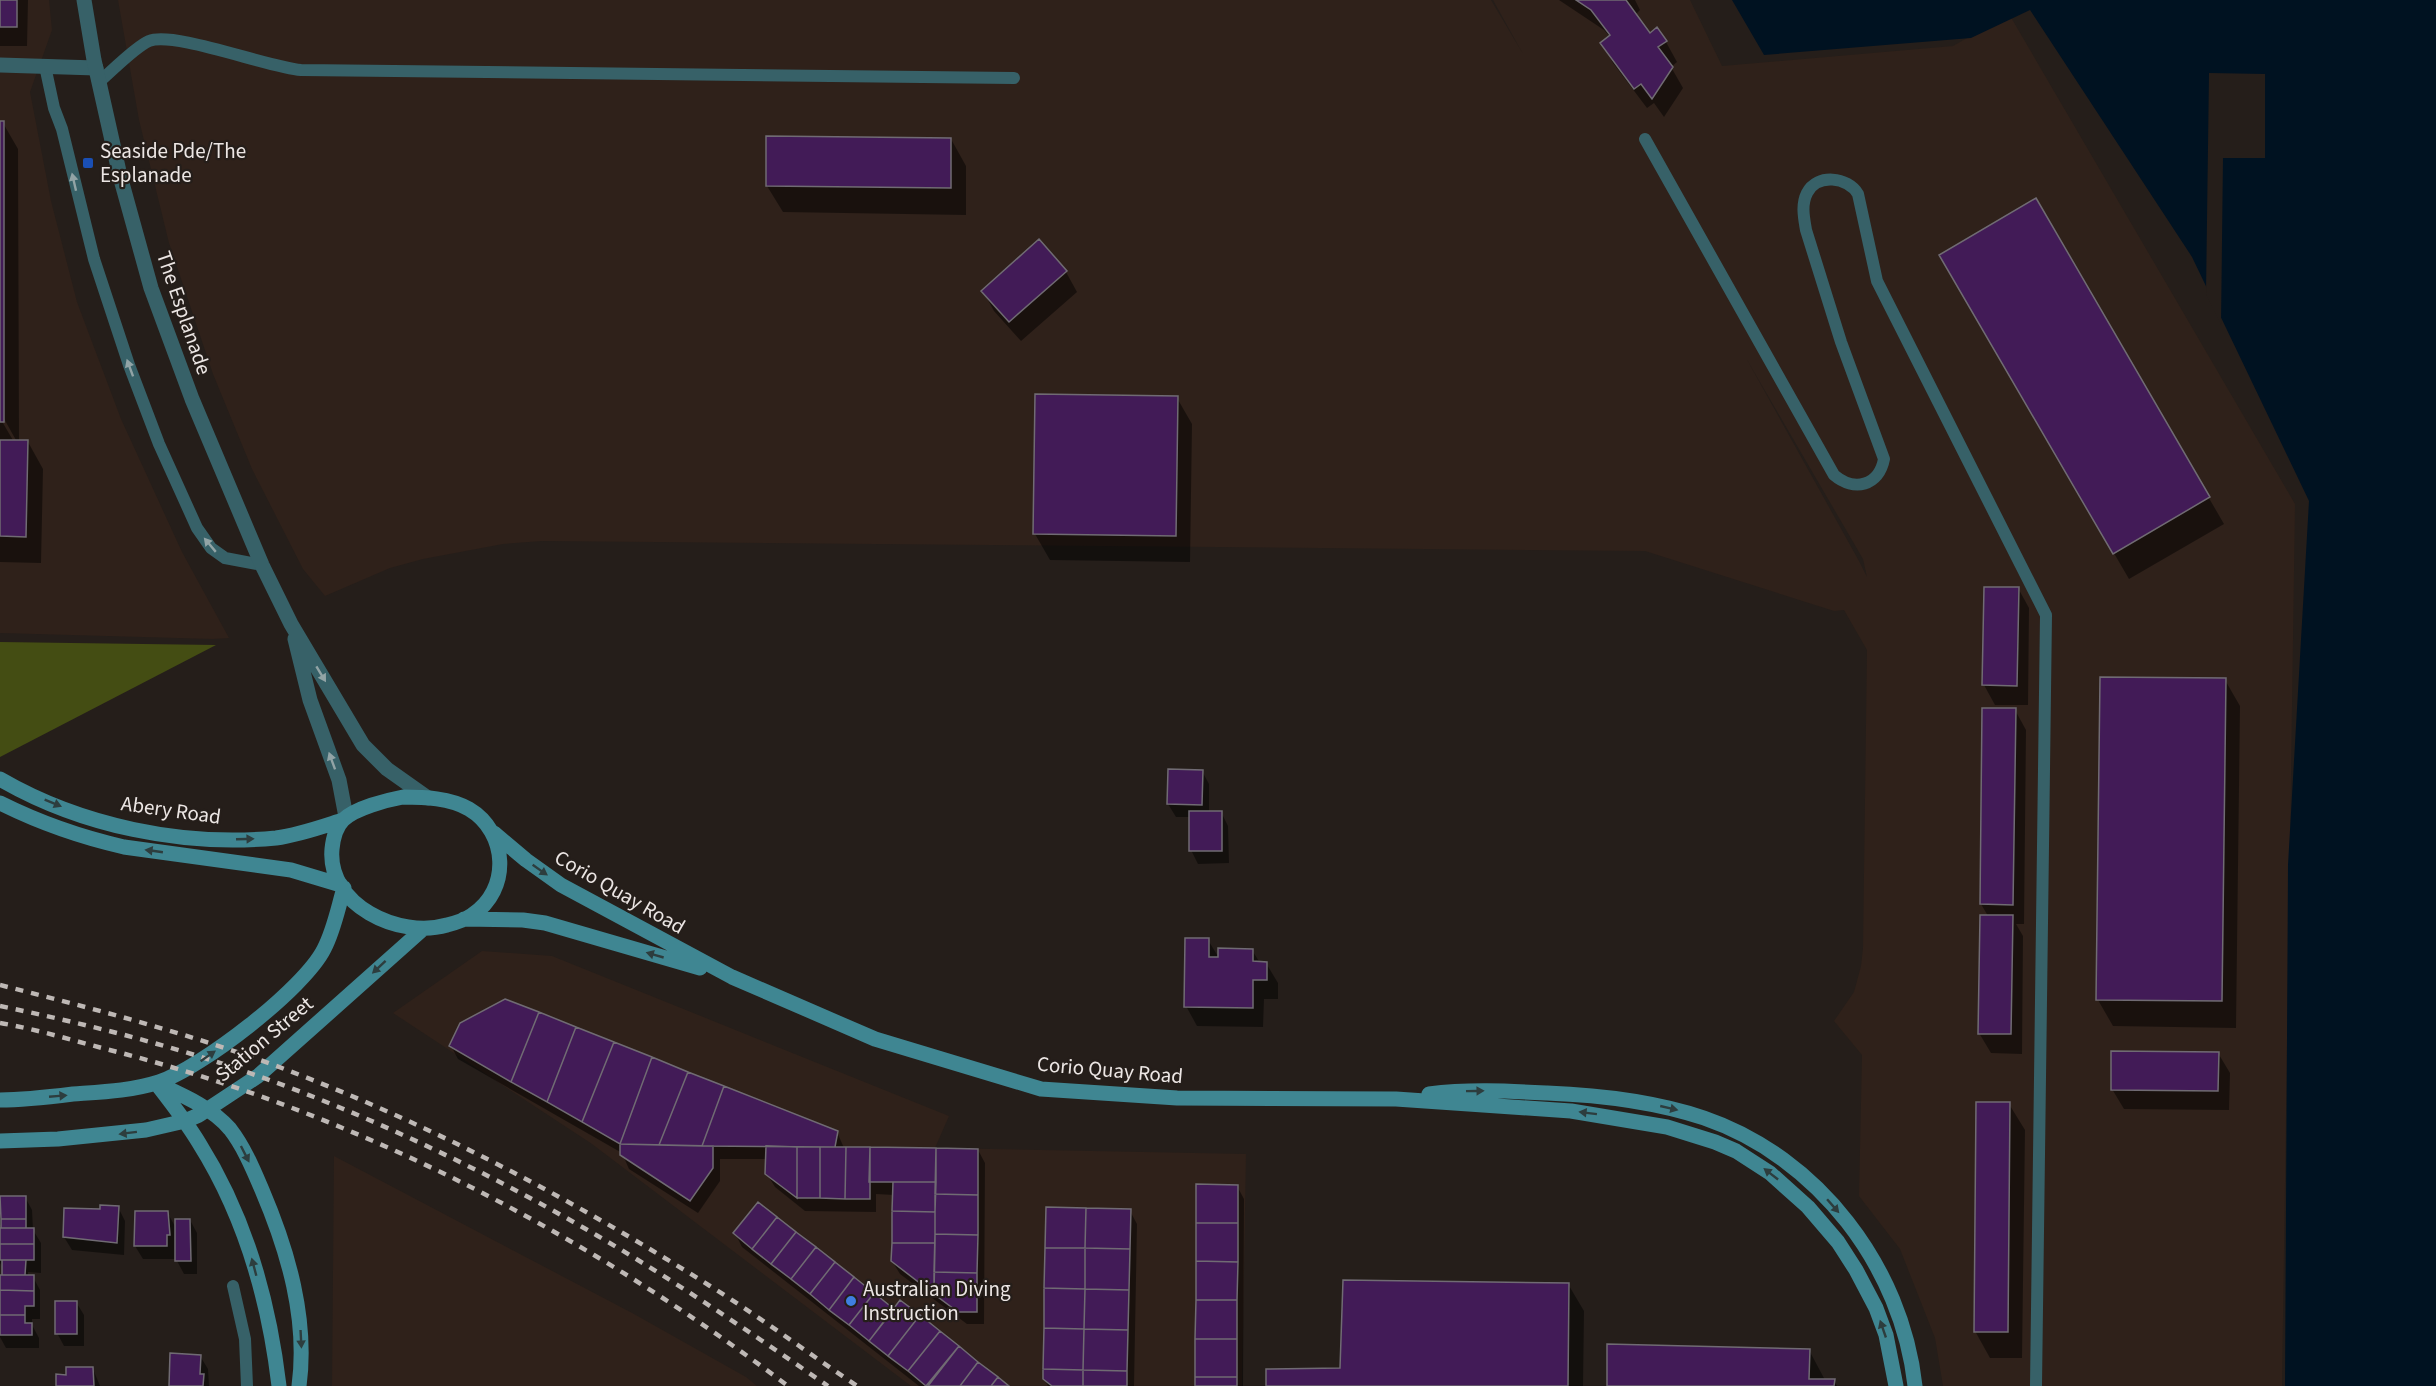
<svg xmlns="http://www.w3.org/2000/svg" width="2436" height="1386" font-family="'Source Sans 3',sans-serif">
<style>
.built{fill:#2f211a;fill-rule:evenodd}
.green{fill:#444d13}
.water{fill:#001221}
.pier{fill:#251e1a}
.shadow{fill:#0007}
.building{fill:#421b57;stroke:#706b73;stroke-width:1.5}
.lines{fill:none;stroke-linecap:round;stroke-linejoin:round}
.service{stroke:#376168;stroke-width:12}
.minor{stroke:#376168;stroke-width:15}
.tertiary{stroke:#376168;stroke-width:15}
.secondary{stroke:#3f8692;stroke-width:15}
.rail{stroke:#beb8b5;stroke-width:4.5;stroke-dasharray:8 8;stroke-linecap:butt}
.oneway{fill:#92a4a6}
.oneway2{fill:#2d3d3e}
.transit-dot{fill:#1a4fb4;stroke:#251e1a;stroke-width:2}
.shop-dot{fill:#3f7fe0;stroke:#251e1a;stroke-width:2}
.labels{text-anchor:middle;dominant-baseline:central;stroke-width:4.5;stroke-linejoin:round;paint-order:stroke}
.poi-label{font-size:21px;fill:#ece6e4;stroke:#251e1a;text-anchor:start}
.street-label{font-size:21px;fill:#ece6e4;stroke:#251e1a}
</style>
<rect width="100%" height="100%" fill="#251e1a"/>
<!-- built -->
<path class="built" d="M 0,0 L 49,0 L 52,30 L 30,92 L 51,201 L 77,302 L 121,419 L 182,552 L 229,638 L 213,639 L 0,633 Z
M 118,0 L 1491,0 L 1523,54 L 1493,0 L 1690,0 L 1722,66 L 1953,46 L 2009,14 L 2295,504 L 2282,1386 L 1943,1386 L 1935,1338 L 1900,1249 L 1859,1196 L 1862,1055 L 1834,1021 L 1854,992 L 1861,966 L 1863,948 L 1867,650 L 1844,610 L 1834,611 L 1645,551 L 542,541 L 503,544 L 423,559 L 390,568 L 325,596 L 303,569 L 252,469 L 213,374 L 169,243 L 139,120 ZM 1746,358 L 1863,559 L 1867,577 L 1859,561 Z
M 482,951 L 552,956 L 949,1116 L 935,1148 L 1246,1154 L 1242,1386 L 911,1386 L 592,1144 L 393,1013 Z
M 334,1156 L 634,1314 L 746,1377 L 757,1386 L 332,1386 Z"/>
<!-- green -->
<path class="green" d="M 0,642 L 216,645 L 0,757 Z"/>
<!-- water -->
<path class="water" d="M 1732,0 L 2436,0 L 2436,1386 L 2285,1386 L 2288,865 L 2309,501 L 2192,257 L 2030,10 L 1971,38 L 1764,55 Z"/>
<!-- pier -->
<path class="pier" d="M 2209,73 L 2265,74 L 2265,158 L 2223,158 L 2221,325 L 2206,294 Z"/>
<!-- shadow -->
<path class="shadow" d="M 0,0 L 28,0 L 27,46 L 0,46 Z
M 1559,0 L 1635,0 L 1640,10 L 1635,15 L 1650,35 L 1666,42 L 1677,62 L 1671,67 L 1683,88 L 1664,117 L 1654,103 L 1647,108 L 1613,63 L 1602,43 L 1610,37 L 1604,30 Z
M 0,123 L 3,123 L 18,149 L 19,442 L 28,442 L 43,469 L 41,563 L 0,562 L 0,418 L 14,442 L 17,442 L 2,415 L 0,416 Z
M 951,139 L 966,166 L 966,215 L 783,212 L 767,186 Z
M 2036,200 L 2224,524 L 2129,579 L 1941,256 Z
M 1066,272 L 1077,292 L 1021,341 L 994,311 L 983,291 Z
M 1177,398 L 1192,424 L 1190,562 L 1050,560 L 1035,534 Z
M 2018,588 L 2029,608 L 2028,705 L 1995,705 L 1984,685 Z
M 2225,680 L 2240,706 L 2236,1028 L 2113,1026 L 2098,1000 Z
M 2015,710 L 2026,730 L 2024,924 L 2016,924 L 2023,936 L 2022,1054 L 1991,1053 L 1979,1033 L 1988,916 L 1981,904 Z
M 1202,771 L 1209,784 L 1209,813 L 1221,812 L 1228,826 L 1229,863 L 1198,864 L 1191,850 L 1191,817 L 1176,817 L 1168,804 Z
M 1208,940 L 1219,958 L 1252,950 L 1260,963 L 1266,963 L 1278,983 L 1278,999 L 1264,999 L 1263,1027 L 1197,1026 L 1186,1006 Z
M 451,1046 L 837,1132 L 844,1148 L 978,1150 L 985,1163 L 984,1324 L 967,1324 L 900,1274 L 892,1261 L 894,1195 L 876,1194 L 876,1212 L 805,1211 L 775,1187 L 767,1174 L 767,1159 L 720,1159 L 720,1181 L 698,1213 L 629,1169 L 622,1153 L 458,1059 Z
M 2218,1053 L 2230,1073 L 2229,1110 L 2124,1109 L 2112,1089 Z
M 2009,1104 L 2025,1130 L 2022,1358 L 1990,1358 L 1975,1331 Z
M 1237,1186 L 1244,1199 L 1243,1386 L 1197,1386 Z
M 0,1197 L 25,1197 L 32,1210 L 33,1230 L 41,1243 L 41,1273 L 28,1272 L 28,1277 L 33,1277 L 40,1290 L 40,1319 L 32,1319 L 32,1325 L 39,1338 L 39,1348 L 6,1348 L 0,1337 L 0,1276 L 3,1276 L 3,1268 L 0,1263 L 0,1230 L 2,1230 L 2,1225 L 0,1225 Z
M 118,1207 L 125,1221 L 124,1255 L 72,1250 L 64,1237 L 101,1211 Z
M 1130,1211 L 1137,1224 L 1134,1386 L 1048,1386 L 1044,1379 Z
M 167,1212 L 176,1228 L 190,1220 L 197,1233 L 197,1274 L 184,1274 L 176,1259 L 143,1259 L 135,1246 Z
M 735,1233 L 894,1311 L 900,1302 L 1007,1386 L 919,1386 L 742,1247 Z
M 1568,1284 L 1584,1311 L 1583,1386 L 1267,1386 L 1341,1369 Z
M 76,1302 L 84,1315 L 84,1346 L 64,1346 L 57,1333 Z
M 1809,1350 L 1825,1380 L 1834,1381 L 1837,1386 L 1608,1386 Z
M 200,1356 L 208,1369 L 209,1386 L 170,1386 Z
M 93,1369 L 100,1386 L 58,1386 L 68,1376 Z"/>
<!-- building -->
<path class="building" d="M 0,0 L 17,0 L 17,27 L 0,27 Z
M 1576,0 L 1626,0 L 1650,33 L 1657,27 L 1667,41 L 1658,47 L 1673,67 L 1652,99 L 1641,84 L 1634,89 L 1600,43 L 1610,35 L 1591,10 Z
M 0,121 L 4,121 L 4,422 L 0,422 Z
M 766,136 L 951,138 L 951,188 L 766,186 Z
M 2036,198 L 2210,497 L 2113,554 L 1939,255 Z
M 1039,239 L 1067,271 L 1009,322 L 981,291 Z
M 1035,394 L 1178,396 L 1176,536 L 1033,534 Z
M 0,440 L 28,440 L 26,537 L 0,536 Z
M 1984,587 L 2019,587 L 2017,686 L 1982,685 Z
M 2100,677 L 2226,678 L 2222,1001 L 2096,1000 Z
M 1982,708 L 2016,708 L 2013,905 L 1980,904 Z
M 1168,769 L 1203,770 L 1202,805 L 1167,804 Z
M 1189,811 L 1222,811 L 1222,851 L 1189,851 Z
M 1980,915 L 2013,915 L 2011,1034 L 1978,1034 Z
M 1185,938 L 1209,938 L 1209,957 L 1218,957 L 1218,948 L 1253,949 L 1253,961 L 1267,962 L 1267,980 L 1253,980 L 1253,1008 L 1184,1007 Z
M 505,999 L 539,1012 L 511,1082 L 449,1046 L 460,1023 Z
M 539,1012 L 576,1027 L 547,1102 L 511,1082 Z
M 576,1027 L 614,1042 L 582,1122 L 547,1102 Z
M 614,1042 L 652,1057 L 620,1144 L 582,1122 Z
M 2111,1051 L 2219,1052 L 2218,1091 L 2111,1090 Z
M 652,1057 L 688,1072 L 659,1145 L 620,1144 Z
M 688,1072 L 724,1086 L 702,1146 L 659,1145 Z
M 724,1086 L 838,1131 L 835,1147 L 702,1146 Z
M 1976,1102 L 2010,1102 L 2008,1332 L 1974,1332 Z
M 620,1144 L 713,1146 L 713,1168 L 690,1201 L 620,1155 Z
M 766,1146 L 797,1147 L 797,1198 L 765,1174 Z
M 797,1147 L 820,1147 L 820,1198 L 797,1198 Z
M 820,1147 L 846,1147 L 845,1199 L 820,1198 Z
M 846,1147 L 870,1147 L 870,1199 L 845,1199 Z
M 870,1147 L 936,1148 L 936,1182 L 869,1182 Z
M 936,1148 L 978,1149 L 978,1195 L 935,1194 Z
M 893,1182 L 936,1182 L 935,1212 L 892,1211 Z
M 1196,1184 L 1238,1185 L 1238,1223 L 1196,1223 Z
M 935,1194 L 978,1195 L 978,1235 L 935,1234 Z
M 0,1196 L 26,1196 L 26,1219 L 1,1219 Z
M 758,1202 L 777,1217 L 752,1249 L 733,1233 Z
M 100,1205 L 119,1206 L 117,1243 L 63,1237 L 64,1208 L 100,1209 Z
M 1046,1207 L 1086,1208 L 1085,1248 L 1045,1248 Z
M 1086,1208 L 1131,1209 L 1130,1249 L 1085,1248 Z
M 135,1211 L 168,1211 L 170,1235 L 167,1235 L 167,1246 L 134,1246 Z
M 892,1211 L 935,1212 L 935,1243 L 892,1243 Z
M 777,1217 L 796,1232 L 771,1264 L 752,1249 Z
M 1,1219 L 26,1219 L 26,1228 L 1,1228 Z
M 175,1219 L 190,1219 L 191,1261 L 175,1261 Z
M 1196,1223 L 1238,1223 L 1238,1262 L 1196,1261 Z
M 0,1228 L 34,1228 L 34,1244 L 0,1244 Z
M 796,1232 L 816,1247 L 791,1279 L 771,1264 Z
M 935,1234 L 978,1235 L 977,1273 L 934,1272 Z
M 892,1243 L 935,1243 L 934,1294 L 891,1261 Z
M 0,1244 L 34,1244 L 34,1260 L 0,1260 Z
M 816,1247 L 835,1262 L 810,1294 L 791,1279 Z
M 1045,1248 L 1085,1248 L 1085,1289 L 1044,1288 Z
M 1085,1248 L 1130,1249 L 1129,1290 L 1085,1289 Z
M 2,1260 L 26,1260 L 25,1275 L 2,1275 Z
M 1196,1261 L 1238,1262 L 1237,1300 L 1196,1300 Z
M 835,1262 L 854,1277 L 829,1310 L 810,1294 Z
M 934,1272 L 977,1273 L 977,1312 L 958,1312 L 934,1294 Z
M 0,1275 L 34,1275 L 34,1291 L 0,1290 Z
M 854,1277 L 874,1293 L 849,1325 L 829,1310 Z
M 1343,1280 L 1569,1283 L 1568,1386 L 1266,1386 L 1266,1369 L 1340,1368 Z
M 1044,1288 L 1085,1289 L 1084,1329 L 1044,1328 Z
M 1085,1289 L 1129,1290 L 1128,1330 L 1084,1329 Z
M 0,1290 L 34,1291 L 34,1306 L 25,1306 L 25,1315 L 0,1315 Z
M 874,1293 L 894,1309 L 869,1341 L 849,1325 Z
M 900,1300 L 920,1315 L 888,1356 L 869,1341 Z
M 1196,1300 L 1237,1300 L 1237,1339 L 1195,1339 Z
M 55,1301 L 77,1301 L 77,1334 L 55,1334 Z
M 0,1315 L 25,1315 L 25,1323 L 32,1323 L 32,1335 L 0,1335 Z
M 920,1315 L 940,1331 L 908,1371 L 888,1356 Z
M 1044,1328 L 1084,1329 L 1083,1370 L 1043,1369 Z
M 1084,1329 L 1128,1330 L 1127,1371 L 1083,1370 Z
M 940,1331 L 959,1346 L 926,1386 L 908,1371 Z
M 1195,1339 L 1237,1339 L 1237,1377 L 1195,1377 Z
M 1607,1344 L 1810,1349 L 1809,1379 L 1835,1379 L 1834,1386 L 1607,1386 Z
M 959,1346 L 978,1362 L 960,1386 L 928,1386 Z
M 170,1353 L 201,1355 L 200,1374 L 204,1374 L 203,1386 L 169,1386 Z
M 978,1362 L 998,1377 L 991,1386 L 960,1386 Z
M 66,1367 L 93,1367 L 94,1386 L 56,1386 L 56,1374 L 66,1375 Z
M 1043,1369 L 1083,1370 L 1083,1386 L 1052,1386 L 1043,1379 Z
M 1083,1370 L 1127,1371 L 1127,1386 L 1083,1386 Z
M 998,1377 L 1009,1386 L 991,1386 Z
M 1195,1377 L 1237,1377 L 1237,1386 L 1195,1386 Z"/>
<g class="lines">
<!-- service -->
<path class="service" d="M 45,66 L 54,108 L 62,129 L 94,259 L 129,365 L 159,444 L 197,528 L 211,548 L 225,558 L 262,565
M 99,82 C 112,71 135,47 149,41 C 174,31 267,67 301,70 L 1014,78
M 1645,139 L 1834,475 C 1854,492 1879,486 1884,459 L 1841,342 L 1806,230 C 1804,218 1801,205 1807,193 C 1817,173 1848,177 1858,194 L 1877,281 L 2046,615 L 2036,1386
M 233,1286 L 245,1339 L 247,1386"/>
<!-- minor -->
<path class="minor" d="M 0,65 L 96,68"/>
<!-- tertiary -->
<path class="tertiary" d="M 84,0 L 94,60 L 120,176 L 151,288 L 192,399 L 262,565 L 291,624 L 363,745 L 387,769 L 428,798
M 295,639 L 310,700 L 339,780 L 346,817"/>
<!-- secondary -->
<path class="secondary" d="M 0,779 C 81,826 183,847 276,838 C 299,835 321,827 343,820
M 403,797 C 424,797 450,798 469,809 C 508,832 511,890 472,915 C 465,920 455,923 447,925 C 399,939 327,905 332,849 C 333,839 336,827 343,820 C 355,808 387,800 403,797 Z
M 0,803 C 40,823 80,837 124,847 L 291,870 L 341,885
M 494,833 L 526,860 L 561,885 L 732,977 L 875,1039 L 1041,1089 L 1177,1098 L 1396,1099 L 1571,1111 L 1667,1127 L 1715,1142 L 1736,1151 L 1770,1173 L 1808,1207 L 1838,1242 L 1856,1270 L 1876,1308 L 1886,1335 L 1896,1386
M 464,919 L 523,920 L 545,923 L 700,968
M 156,1083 C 182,1095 211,1107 230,1129 C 244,1147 253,1169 262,1190 C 288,1251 308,1319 299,1386
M 159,1087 C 173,1105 187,1123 199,1143 C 245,1216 269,1301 279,1386
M 1429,1094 C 1468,1089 1507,1091 1547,1093 C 1600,1095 1653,1101 1704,1118 C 1818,1157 1902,1267 1915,1386
M 0,1100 C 24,1100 49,1097 73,1094 C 101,1092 131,1091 159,1082 C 201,1068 304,989 324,949 C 334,930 338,908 344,888
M 0,1141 L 58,1139 L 146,1130 L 185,1121 L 199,1115 L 258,1076 L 423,929"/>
<!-- rail -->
<path class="rail" d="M 0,985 C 91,1008 183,1032 271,1064 C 425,1121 572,1199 710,1286 C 760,1317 808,1353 857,1386
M 0,1006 C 87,1024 174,1046 258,1076 C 368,1115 483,1170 584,1228 C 668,1276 748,1331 828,1386
M 0,1023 C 36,1029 71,1040 106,1049 C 354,1112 584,1232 788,1386"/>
</g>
<!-- one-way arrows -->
<defs><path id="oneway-solid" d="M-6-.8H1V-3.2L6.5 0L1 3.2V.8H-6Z" transform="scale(1.5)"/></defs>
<g class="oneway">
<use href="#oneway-solid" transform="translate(74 182) rotate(-103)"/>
<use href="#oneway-solid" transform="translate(130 368) rotate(-110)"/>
<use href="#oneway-solid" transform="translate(210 545) rotate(-130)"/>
<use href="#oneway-solid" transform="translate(321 674) rotate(59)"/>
<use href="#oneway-solid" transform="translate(332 761) rotate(-110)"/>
</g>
<g class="oneway2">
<use href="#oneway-solid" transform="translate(53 803) rotate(22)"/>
<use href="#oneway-solid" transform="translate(245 839) rotate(-2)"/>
<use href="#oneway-solid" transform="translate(154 851) rotate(-172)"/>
<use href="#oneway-solid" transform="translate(540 870) rotate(35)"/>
<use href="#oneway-solid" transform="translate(655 955) rotate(-164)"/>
<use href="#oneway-solid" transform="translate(379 967) rotate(137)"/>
<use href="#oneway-solid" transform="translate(208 1056) rotate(-35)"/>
<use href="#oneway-solid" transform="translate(1475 1091) rotate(-1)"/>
<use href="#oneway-solid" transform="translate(58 1096) rotate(-5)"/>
<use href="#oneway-solid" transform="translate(1669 1108) rotate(13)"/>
<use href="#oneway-solid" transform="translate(1588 1113) rotate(-173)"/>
<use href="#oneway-solid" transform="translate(128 1133) rotate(173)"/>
<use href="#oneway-solid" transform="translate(245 1154) rotate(63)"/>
<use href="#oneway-solid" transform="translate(1771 1174) rotate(-142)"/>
<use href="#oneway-solid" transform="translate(1833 1206) rotate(49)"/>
<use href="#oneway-solid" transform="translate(254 1267) rotate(-105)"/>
<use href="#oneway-solid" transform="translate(1883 1329) rotate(-109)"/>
<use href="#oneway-solid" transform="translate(301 1339) rotate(87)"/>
</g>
<!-- markers -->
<rect class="transit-dot" x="82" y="157" width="12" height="12" rx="3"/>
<circle class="shop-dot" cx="851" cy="1301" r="6"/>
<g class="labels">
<!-- poi labels -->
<g class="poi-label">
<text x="100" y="151">Seaside Pde/The<tspan x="100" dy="24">Esplanade</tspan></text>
<text x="863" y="1289">Australian Diving<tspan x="863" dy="24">Instruction</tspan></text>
</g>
<!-- street labels -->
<g class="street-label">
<text transform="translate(184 313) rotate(71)">The Esplanade</text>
<text transform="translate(171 810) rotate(8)">Abery Road</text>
<text transform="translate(620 892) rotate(30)">Corio Quay Road</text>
<text transform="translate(264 1039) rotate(-40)">Station Street</text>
<text transform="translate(1110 1070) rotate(5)">Corio Quay Road</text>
</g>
</g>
</svg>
